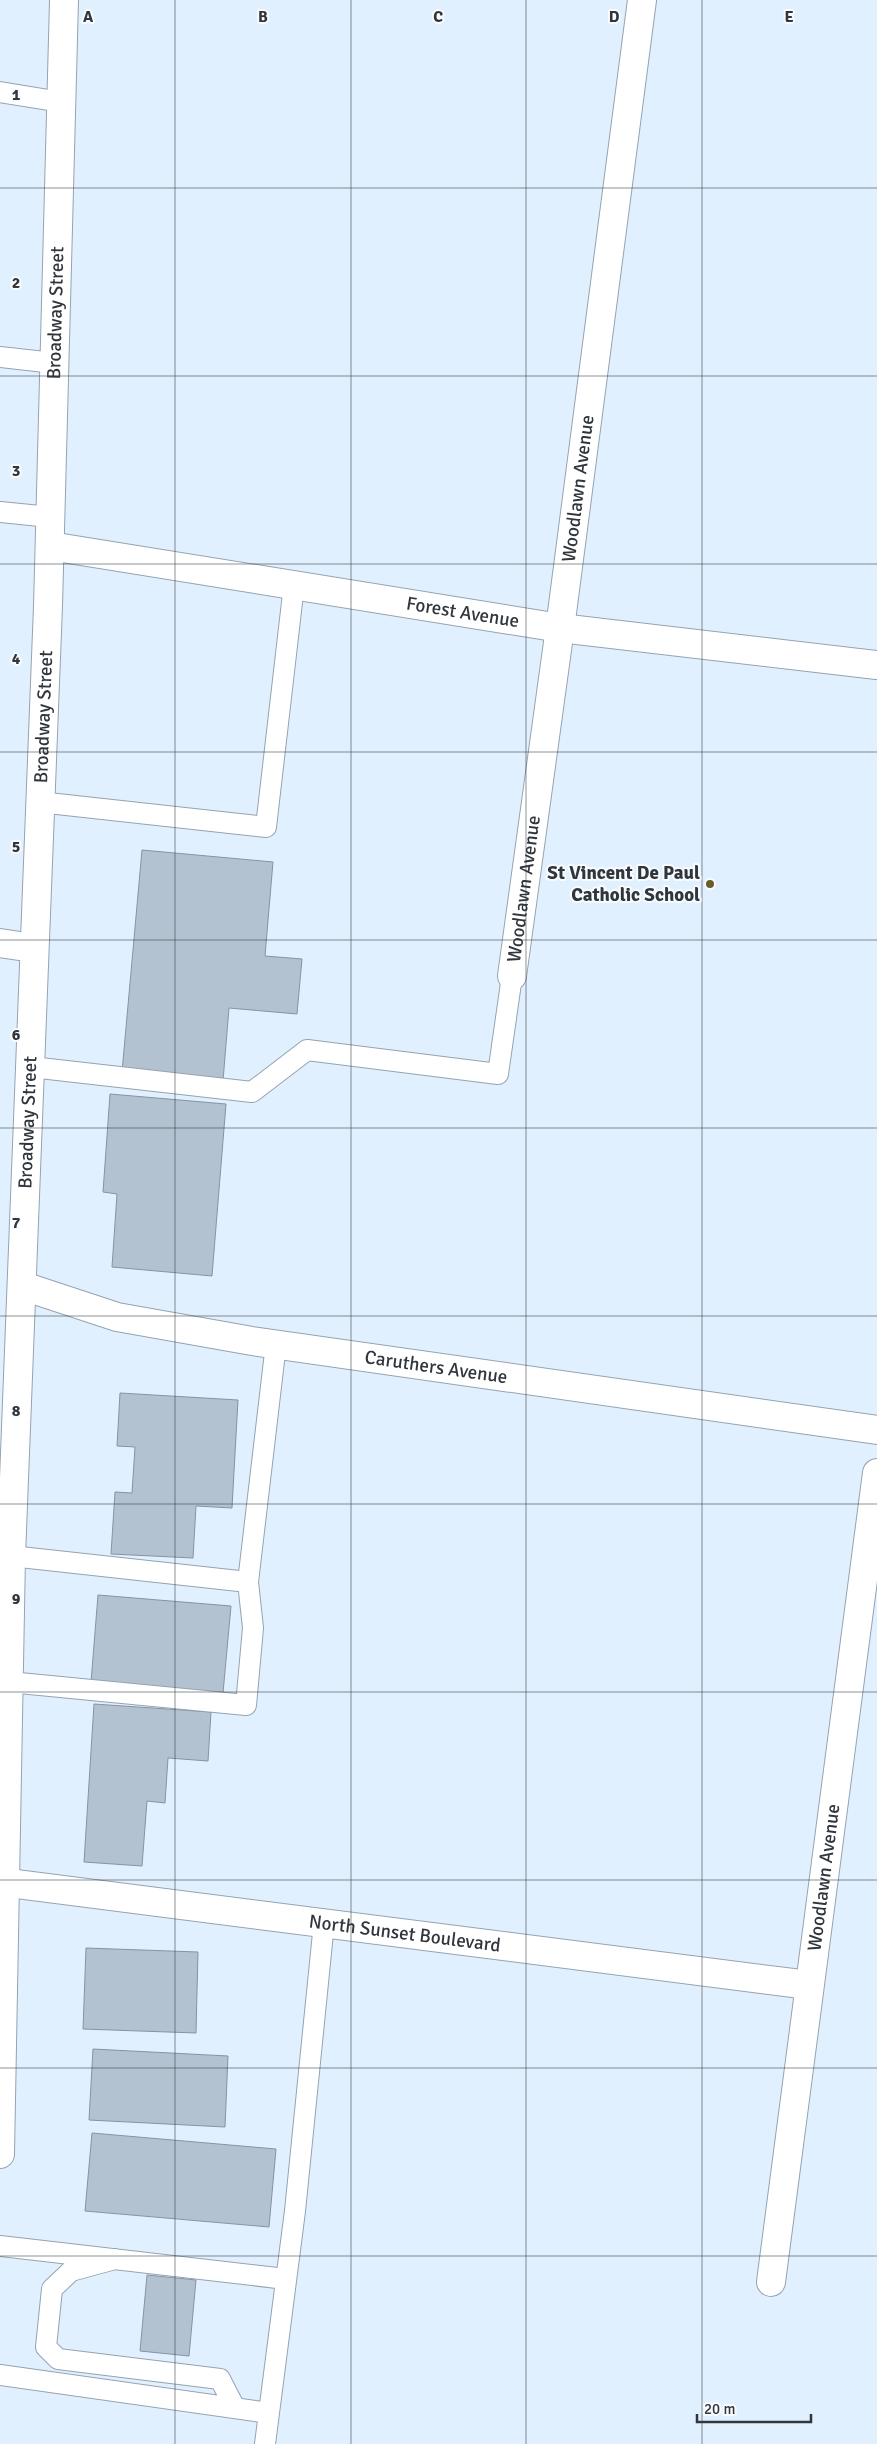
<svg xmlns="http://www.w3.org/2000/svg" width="877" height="2444" font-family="Signika,sans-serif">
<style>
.building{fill:#b3c2d0;stroke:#8694a2}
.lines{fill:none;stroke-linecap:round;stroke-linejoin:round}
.lane-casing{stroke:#95a3b1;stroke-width:22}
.street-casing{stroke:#95a3b1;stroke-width:30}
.secondary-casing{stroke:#95a3b1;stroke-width:30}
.lane{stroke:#fff;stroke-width:20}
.street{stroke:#fff;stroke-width:28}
.secondary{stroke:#fff;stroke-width:28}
.grid{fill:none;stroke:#30363c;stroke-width:1;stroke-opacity:0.55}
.poi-dot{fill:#685d29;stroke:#f8fcff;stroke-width:2}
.labels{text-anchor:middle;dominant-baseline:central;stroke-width:4;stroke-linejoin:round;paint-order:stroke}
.street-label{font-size:19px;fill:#30363c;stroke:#f8fcff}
.poi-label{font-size:19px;font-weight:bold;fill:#30363c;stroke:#f8fcff;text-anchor:end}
.grid-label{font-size:16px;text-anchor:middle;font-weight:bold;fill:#30363c;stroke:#f8fcff;stroke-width:4;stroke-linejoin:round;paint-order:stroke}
</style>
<rect width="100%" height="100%" fill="#e1f0ff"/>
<!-- building -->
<path class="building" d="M 142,850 L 273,862 L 265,956 L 302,959 L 297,1014 L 229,1008 L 223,1081 L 122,1072 Z
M 110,1094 L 226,1104 L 212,1276 L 112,1267 L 117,1194 L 103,1192 Z
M 120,1393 L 238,1400 L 232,1508 L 196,1506 L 193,1558 L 111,1554 L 115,1492 L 132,1493 L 135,1447 L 117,1446 Z
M 98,1595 L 231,1606 L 223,1693 L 91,1682 Z
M 94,1704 L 211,1712 L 208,1761 L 168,1758 L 165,1803 L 147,1801 L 142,1866 L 84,1862 Z
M 86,1948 L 198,1952 L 196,2033 L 83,2029 Z
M 93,2049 L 228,2056 L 225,2127 L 89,2120 Z
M 92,2133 L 276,2149 L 269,2227 L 85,2211 Z
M 147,2275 L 196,2280 L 189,2356 L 140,2351 Z"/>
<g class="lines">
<!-- lane casing -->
<g class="lane-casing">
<path id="lane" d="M 0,92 L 61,102
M 0,357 L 54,363
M 0,512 L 50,517
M 39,802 L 266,827 L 294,585
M 31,1067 L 252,1092 L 307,1050 L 498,1074 L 512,976
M 11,1556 L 248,1582 L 276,1344
M 9,1682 L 246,1705 L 253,1628 L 248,1582
M 0,2246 L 286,2279
M 115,2259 L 71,2271 L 52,2289 L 46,2347 L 58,2359 L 220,2379 L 235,2408
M 0,2375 L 269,2413
M 265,2444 L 295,2211 L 324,1923"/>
</g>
<!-- street casing -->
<g class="street-casing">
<g id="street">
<path id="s1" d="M 50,546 L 560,628 L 877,665"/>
<path d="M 0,943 L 33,948"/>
<path id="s2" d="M 512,976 L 560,628 L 642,0"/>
<path id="s3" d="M 23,1286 L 117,1317 L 252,1341 L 877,1430"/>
<path id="s4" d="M 0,1882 L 809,1985"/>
<path id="s5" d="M 771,2282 L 877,1473"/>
</g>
</g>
<!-- secondary casing -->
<g class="secondary-casing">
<g id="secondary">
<path id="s6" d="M 0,2154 L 11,1556 L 48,606 L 64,0"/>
</g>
</g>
<!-- lane -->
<use href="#lane" class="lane"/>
<!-- street -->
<use href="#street" class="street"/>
<!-- secondary -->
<use href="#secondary" class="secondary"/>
</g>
<!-- grid -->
<path class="grid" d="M 175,0 L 175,2444M 351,0 L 351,2444M 526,0 L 526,2444M 702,0 L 702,2444M 0,188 L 877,188M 0,376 L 877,376M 0,564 L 877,564M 0,752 L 877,752M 0,940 L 877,940M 0,1128 L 877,1128M 0,1316 L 877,1316M 0,1504 L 877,1504M 0,1692 L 877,1692M 0,1880 L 877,1880M 0,2068 L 877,2068M 0,2256 L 877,2256"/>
<!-- markers -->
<circle class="poi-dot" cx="710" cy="884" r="5"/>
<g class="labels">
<!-- street labels -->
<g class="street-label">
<text stroke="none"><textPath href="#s6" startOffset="1842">Broadway Street</textPath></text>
<text stroke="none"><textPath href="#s2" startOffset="492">Woodlawn Avenue</textPath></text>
<text stroke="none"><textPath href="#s1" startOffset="418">Forest Avenue</textPath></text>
<text stroke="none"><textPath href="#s6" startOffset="1438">Broadway Street</textPath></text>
<text stroke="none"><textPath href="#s2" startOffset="88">Woodlawn Avenue</textPath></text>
<text stroke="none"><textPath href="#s6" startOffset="1032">Broadway Street</textPath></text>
<text stroke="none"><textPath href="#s3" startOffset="422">Caruthers Avenue</textPath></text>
<text stroke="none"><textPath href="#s5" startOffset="408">Woodlawn Avenue</textPath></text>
<text stroke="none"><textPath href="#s4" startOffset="408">North Sunset Boulevard</textPath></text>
</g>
<!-- poi labels -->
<g class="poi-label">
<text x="700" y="873">St Vincent De Paul<tspan x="700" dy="22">Catholic School</tspan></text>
</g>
</g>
<g class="grid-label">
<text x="88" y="22">A</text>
<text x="263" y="22">B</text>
<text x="438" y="22">C</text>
<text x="614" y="22">D</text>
<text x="789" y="22">E</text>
<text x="16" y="100">1</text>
<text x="16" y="288">2</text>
<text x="16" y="476">3</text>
<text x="16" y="664">4</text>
<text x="16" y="852">5</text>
<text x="16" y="1040">6</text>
<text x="16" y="1228">7</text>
<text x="16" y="1416">8</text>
<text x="16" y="1604">9</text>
</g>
<!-- scale -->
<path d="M697 2414v8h114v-8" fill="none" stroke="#30363c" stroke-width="2.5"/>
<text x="704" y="2414" font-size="15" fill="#30363c" stroke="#f8fcff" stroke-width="4" paint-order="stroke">20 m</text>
</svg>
